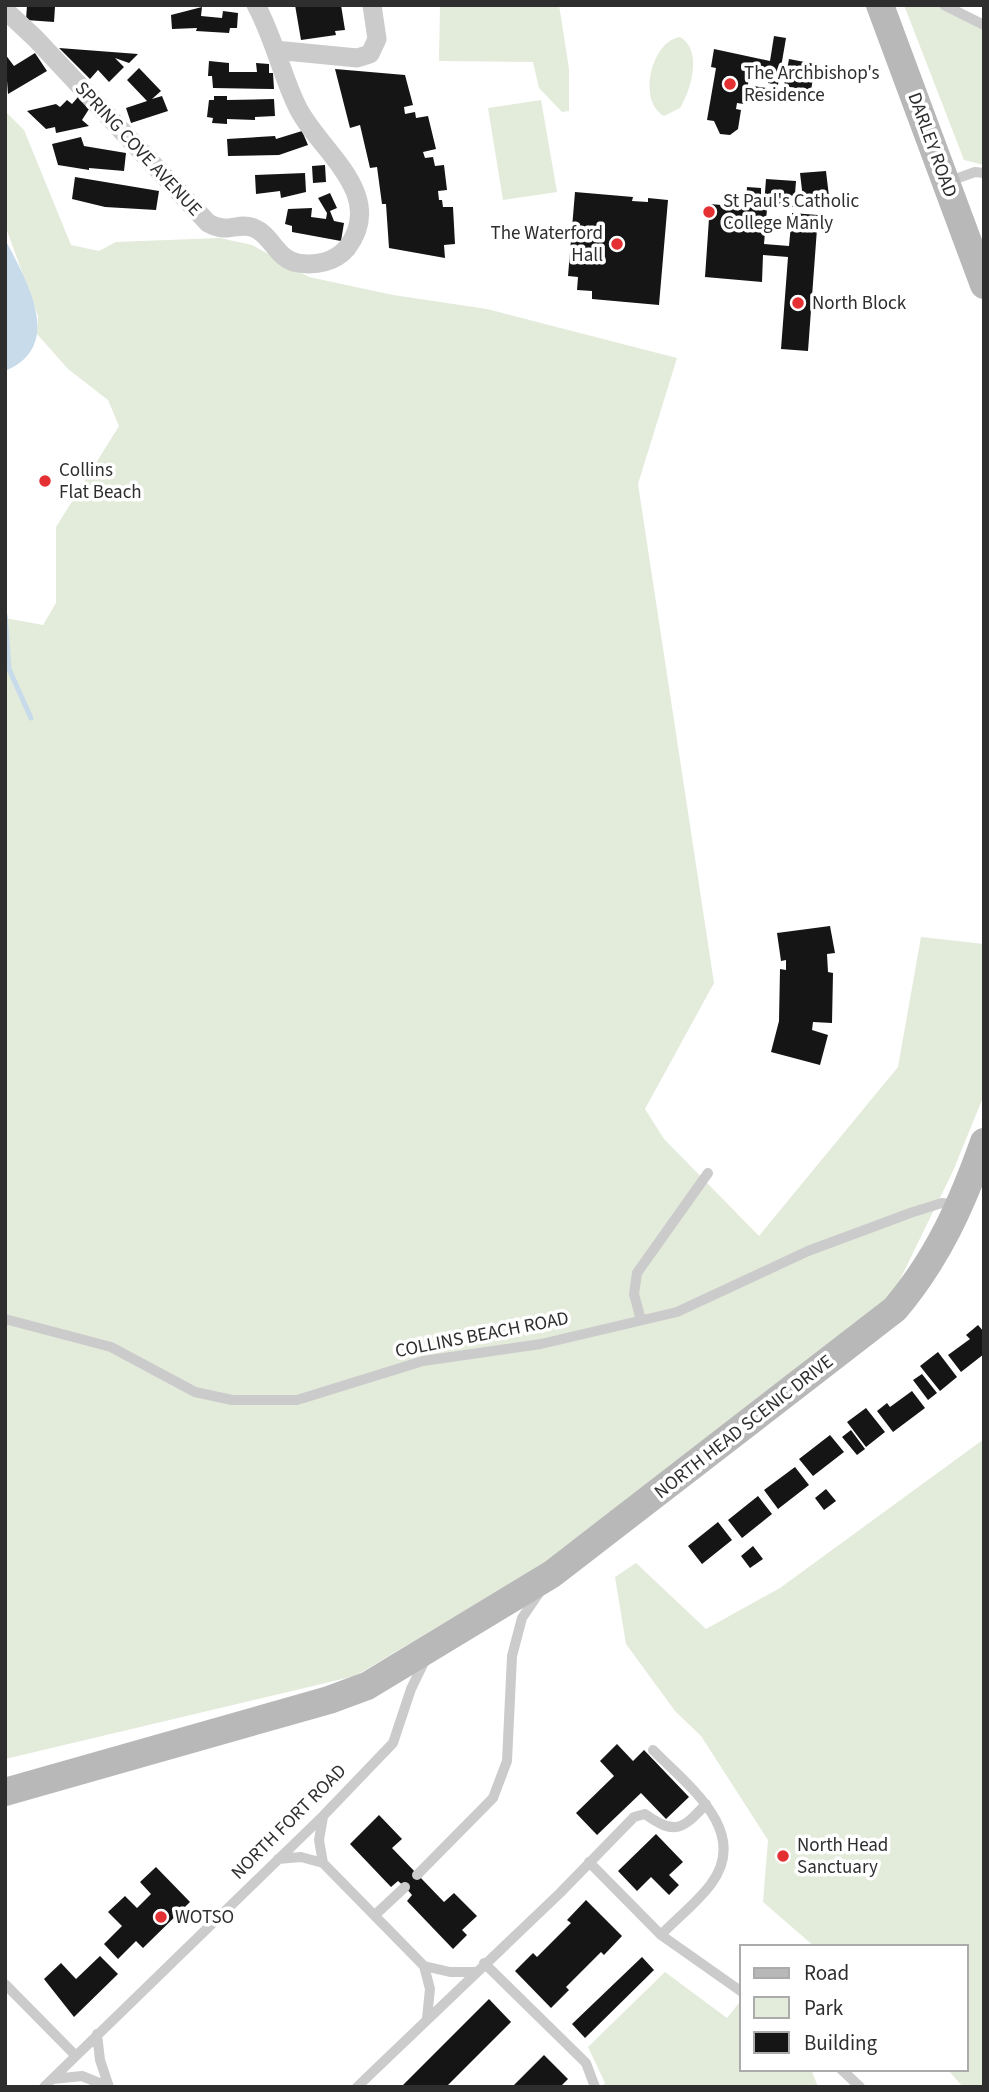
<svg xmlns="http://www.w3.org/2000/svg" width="989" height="2092" font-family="'Source Sans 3',sans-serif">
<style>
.green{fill:#e3ebdb}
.water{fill:#c7dbeb}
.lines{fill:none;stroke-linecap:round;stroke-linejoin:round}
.stream{stroke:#c7dbeb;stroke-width:5}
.building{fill:#151515}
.lane{stroke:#cbcbcb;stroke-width:10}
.street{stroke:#cbcbcb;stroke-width:19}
.secondary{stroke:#b8b8b8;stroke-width:28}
.poi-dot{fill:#e43032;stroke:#fff;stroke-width:2.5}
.labels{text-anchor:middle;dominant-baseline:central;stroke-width:7;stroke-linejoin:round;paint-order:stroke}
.poi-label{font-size:19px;fill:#2e2e2e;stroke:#fff;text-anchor:start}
.street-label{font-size:19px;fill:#2e2e2e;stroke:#fff}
</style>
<rect width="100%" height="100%" fill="#fff"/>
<!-- green -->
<path class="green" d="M 440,5 L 559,5 L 569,69 L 569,111 L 562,112 L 539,88 L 533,62 L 439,61 Z
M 904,5 L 936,5 L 984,29 L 984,165 L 964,160 Z
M 680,37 C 703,50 691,90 680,108 L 664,116 C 637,102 651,41 680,37 Z
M 541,100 L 557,192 L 503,200 L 488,108 Z
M 5,111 L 24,130 L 71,245 L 99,251 L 116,242 L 220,238 L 252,245 L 309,277 L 393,295 L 487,309 L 677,358 L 638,484 L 714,983 L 645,1109 L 664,1139 L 759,1236 L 898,1067 L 921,937 L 984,944 L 984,1095 L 953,1171 L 888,1304 L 598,1531 L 355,1676 L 5,1759 L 5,618 L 43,625 L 56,603 L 56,527 L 119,426 L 108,400 L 68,369 L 37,334 L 38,316 L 5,225 Z
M 984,1439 L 984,2087 L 963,2087 L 947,2069 L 966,2069 L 966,1947 L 815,1947 L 763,1902 L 768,1840 L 701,1736 L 675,1711 L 626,1644 L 615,1577 L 636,1563 L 706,1629 L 780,1588 Z
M 665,1972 L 727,2018 L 739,2003 L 742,2006 L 742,2069 L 811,2069 L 818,2087 L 602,2087 L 605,2083 L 588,2047 Z"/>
<!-- water -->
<path class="water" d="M 5,239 C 26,280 66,346 5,371 Z"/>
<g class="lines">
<!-- stream -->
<path class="stream" d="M 5,615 L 9,669 L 31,718"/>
</g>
<!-- building -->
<path class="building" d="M 27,5 L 55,7 L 54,22 L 26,20 Z
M 295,5 L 341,5 L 345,30 L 335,31 L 336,35 L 301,40 Z
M 202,7 L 201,16 L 222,18 L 223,11 L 238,13 L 237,28 L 230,28 L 229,33 L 196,31 L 197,28 L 172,29 L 171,15 Z
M 774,36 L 786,38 L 778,85 L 768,83 L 768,78 L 749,75 L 748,85 L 766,88 L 764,100 L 745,97 L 744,104 L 737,103 L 736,109 L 741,110 L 738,129 L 730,135 L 720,134 L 714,121 L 707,120 L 716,68 L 711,67 L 714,49 L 770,61 Z
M 59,48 L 138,54 L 129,63 L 115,58 L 124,67 L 109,82 L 98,70 L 90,79 Z
M 35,53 L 47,71 L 8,94 L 5,54 L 14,66 Z
M 789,59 L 815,64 L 811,91 L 784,86 Z
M 209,61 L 229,63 L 229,72 L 257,72 L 256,63 L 269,64 L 269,73 L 273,73 L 274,89 L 213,88 L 212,76 L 208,76 Z
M 139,68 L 161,91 L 152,99 L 162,96 L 168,111 L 131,123 L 126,108 L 147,101 L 127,80 Z
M 335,69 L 405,75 L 413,105 L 404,107 L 405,114 L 415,112 L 416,118 L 428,116 L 436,149 L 423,152 L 425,158 L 433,157 L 435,166 L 444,165 L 447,190 L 438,191 L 439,200 L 442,200 L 443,207 L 453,207 L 455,244 L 444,245 L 445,258 L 389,248 L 386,204 L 382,204 L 377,167 L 370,168 L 360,125 L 350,128 Z
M 214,96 L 227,96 L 227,100 L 274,99 L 275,116 L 255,117 L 255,120 L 227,119 L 227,124 L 212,123 L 213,118 L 207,117 L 209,100 L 214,100 Z
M 78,97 L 89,109 L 82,120 L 89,126 L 56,133 L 55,127 L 46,129 L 27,111 L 56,104 L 60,107 L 67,100 L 72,104 Z
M 302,131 L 308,145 L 279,155 L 228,156 L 227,139 L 275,136 L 276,139 Z
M 81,137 L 84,146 L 126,153 L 124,171 L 89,168 L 89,170 L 58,165 L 52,144 Z
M 325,165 L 326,182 L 313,183 L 312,166 Z
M 826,171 L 830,205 L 804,207 L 800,173 Z
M 305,173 L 306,192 L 281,198 L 280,191 L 256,194 L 255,175 Z
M 75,177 L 159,191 L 156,210 L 105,207 L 72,199 Z
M 766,179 L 796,181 L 794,207 L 764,205 Z
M 747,187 L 761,188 L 761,203 L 746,202 Z
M 575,192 L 633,197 L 632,201 L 648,202 L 648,198 L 668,200 L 659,305 L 592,299 L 592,291 L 577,290 L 578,277 L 568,276 Z
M 330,193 L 337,208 L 330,211 L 334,221 L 344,223 L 341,241 L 292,232 L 292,226 L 285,224 L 288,209 L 312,208 L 311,217 L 326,219 L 327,213 L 318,198 Z
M 710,204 L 767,209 L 764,244 L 789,246 L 792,213 L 818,215 L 808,351 L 781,349 L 788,257 L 763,255 L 762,282 L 705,277 Z
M 830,926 L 835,953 L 827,954 L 828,972 L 833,973 L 832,1023 L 813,1022 L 812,1030 L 828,1035 L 820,1065 L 771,1052 L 779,1021 L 780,969 L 786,970 L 786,960 L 781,961 L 777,933 Z
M 978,1325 L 984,1332 L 984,1354 L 961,1372 L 948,1355 L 970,1339 L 966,1335 Z
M 938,1352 L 957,1377 L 940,1391 L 920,1366 Z
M 922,1374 L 937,1393 L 928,1400 L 913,1380 Z
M 912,1391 L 925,1408 L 893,1432 L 877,1411 L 887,1403 L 890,1407 Z
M 866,1408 L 885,1432 L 866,1447 L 847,1422 Z
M 851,1430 L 865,1449 L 857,1455 L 842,1437 Z
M 830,1435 L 844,1452 L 813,1476 L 799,1459 Z
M 795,1467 L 809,1485 L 778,1509 L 764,1490 Z
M 826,1489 L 836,1501 L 824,1510 L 815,1498 Z
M 758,1496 L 772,1514 L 742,1538 L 728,1520 Z
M 718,1522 L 732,1540 L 702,1564 L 688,1546 Z
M 753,1546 L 763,1559 L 750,1568 L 741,1556 Z
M 617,1744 L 633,1761 L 644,1750 L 689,1797 L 666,1819 L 641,1793 L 597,1835 L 576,1813 L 614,1776 L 600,1761 Z
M 379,1815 L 402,1839 L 392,1848 L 444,1902 L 454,1893 L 477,1916 L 462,1930 L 467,1935 L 453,1949 L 407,1901 L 412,1895 L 405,1887 L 398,1881 L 391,1887 L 350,1844 Z
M 656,1834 L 683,1862 L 669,1875 L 679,1885 L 669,1895 L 651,1877 L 637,1891 L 618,1871 Z
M 156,1867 L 190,1902 L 143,1948 L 136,1941 L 118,1959 L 104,1944 L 122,1926 L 108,1912 L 125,1896 L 137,1908 L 151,1894 L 140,1882 Z
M 586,1900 L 622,1936 L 604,1955 L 601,1952 L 566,1987 L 569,1990 L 551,2008 L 515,1971 L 533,1953 L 537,1957 L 571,1923 L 567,1920 Z
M 100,1956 L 118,1974 L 74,2017 L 44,1979 L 61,1963 L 76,1979 Z
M 642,1957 L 654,1970 L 585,2038 L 572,2024 Z
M 489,1999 L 511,2022 L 446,2087 L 401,2087 Z
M 544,2055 L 568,2079 L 560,2087 L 512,2087 Z"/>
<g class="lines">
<!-- lane -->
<path class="lane" d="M 944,5 L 984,25
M 947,182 L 975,172 L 984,173
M 5,1319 L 111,1347 L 195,1392 L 232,1400 L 297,1400 L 423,1361 L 541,1344 L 677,1312 L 808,1251 L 913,1212 L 942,1203 L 958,1205
M 641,1320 L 634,1294 L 637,1273 L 708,1173
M 653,1750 C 687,1785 751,1831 711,1884 C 697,1903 677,1918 661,1935
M 278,1859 L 301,1857 L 323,1863 L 319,1840 L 323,1817
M 589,1862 L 661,1935 L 742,1992
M 323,1863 L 424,1966 L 450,1972 L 475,1972
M 417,1875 L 493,1798 L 507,1761 L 512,1656 L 522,1618 L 539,1593
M 376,1914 L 405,1887
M 484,1963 L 586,2063 L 595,2087
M 424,1966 L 430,1989 L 427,2018
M 5,1984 L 75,2055
M 841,2069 L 860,2087
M 53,2079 L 82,2076 L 109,2087 L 100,2060 L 97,2034
M 44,2087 L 323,1816 L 393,1743 L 411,1689 L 426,1658
M 357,2087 L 560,1893 L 634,1817 L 645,1814 C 675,1836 683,1829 706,1804"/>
<!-- street -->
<path class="street" d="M 5,10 L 36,39 L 208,223 C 229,235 237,221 254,228 C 272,235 276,259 298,263 C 316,266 335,262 347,248 C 389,193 315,148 296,104 C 281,72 273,36 256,5
M 275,50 L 357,58 L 370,54 L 377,39 L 372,5"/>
<!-- secondary -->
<path class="secondary" d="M 880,5 L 984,285
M 5,1792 L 329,1700 L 367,1686 L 552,1574 L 895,1309 C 938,1258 962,1204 984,1142"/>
</g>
<!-- markers -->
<g class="poi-dot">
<circle cx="730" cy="84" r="7"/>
<circle cx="709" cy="212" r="7"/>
<circle cx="617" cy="244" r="7"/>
<circle cx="798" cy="303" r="7"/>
<circle cx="45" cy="481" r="7"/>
<circle cx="783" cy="1856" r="7"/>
<circle cx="161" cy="1917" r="7"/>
</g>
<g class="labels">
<!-- poi labels -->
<g class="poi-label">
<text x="744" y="73">The Archbishop's<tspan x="744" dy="22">Residence</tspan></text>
<text x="723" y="201">St Paul's Catholic<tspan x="723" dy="22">College Manly</tspan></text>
<text x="603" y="233" text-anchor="end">The Waterford<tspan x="603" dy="22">Hall</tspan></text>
<text x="812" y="303">North Block</text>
<text x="59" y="470">Collins<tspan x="59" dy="22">Flat Beach</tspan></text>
<text x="797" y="1845">North Head<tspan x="797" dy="22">Sanctuary</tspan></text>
<text x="175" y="1917">WOTSO</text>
</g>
<!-- street labels -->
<g class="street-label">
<text transform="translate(932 145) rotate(70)">DARLEY ROAD</text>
<text transform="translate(138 149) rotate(47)">SPRING COVE AVENUE</text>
<text transform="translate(482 1335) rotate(-11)">COLLINS BEACH ROAD</text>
<text transform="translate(744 1427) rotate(-38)">NORTH HEAD SCENIC DRIVE</text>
<text transform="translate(289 1822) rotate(-45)">NORTH FORT ROAD</text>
</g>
</g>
<!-- border -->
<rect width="989" height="2092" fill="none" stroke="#2e2e2e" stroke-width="14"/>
<!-- legend -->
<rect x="740" y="1945" width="228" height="126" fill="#ffffff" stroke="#ababab" stroke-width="2"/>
<rect x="754" y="1968" width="35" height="10" fill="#b8b8b8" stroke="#ababab" stroke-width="2"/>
<text x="804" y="1980" font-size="21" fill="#2e2e2e">Road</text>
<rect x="754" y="1997" width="35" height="21" fill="#e3ebdb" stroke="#ababab" stroke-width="2"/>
<text x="804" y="2015" font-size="21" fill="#2e2e2e">Park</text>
<rect x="754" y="2032" width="35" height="21" fill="#151515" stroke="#ababab" stroke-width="2"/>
<text x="804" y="2050" font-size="21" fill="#2e2e2e">Building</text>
</svg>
